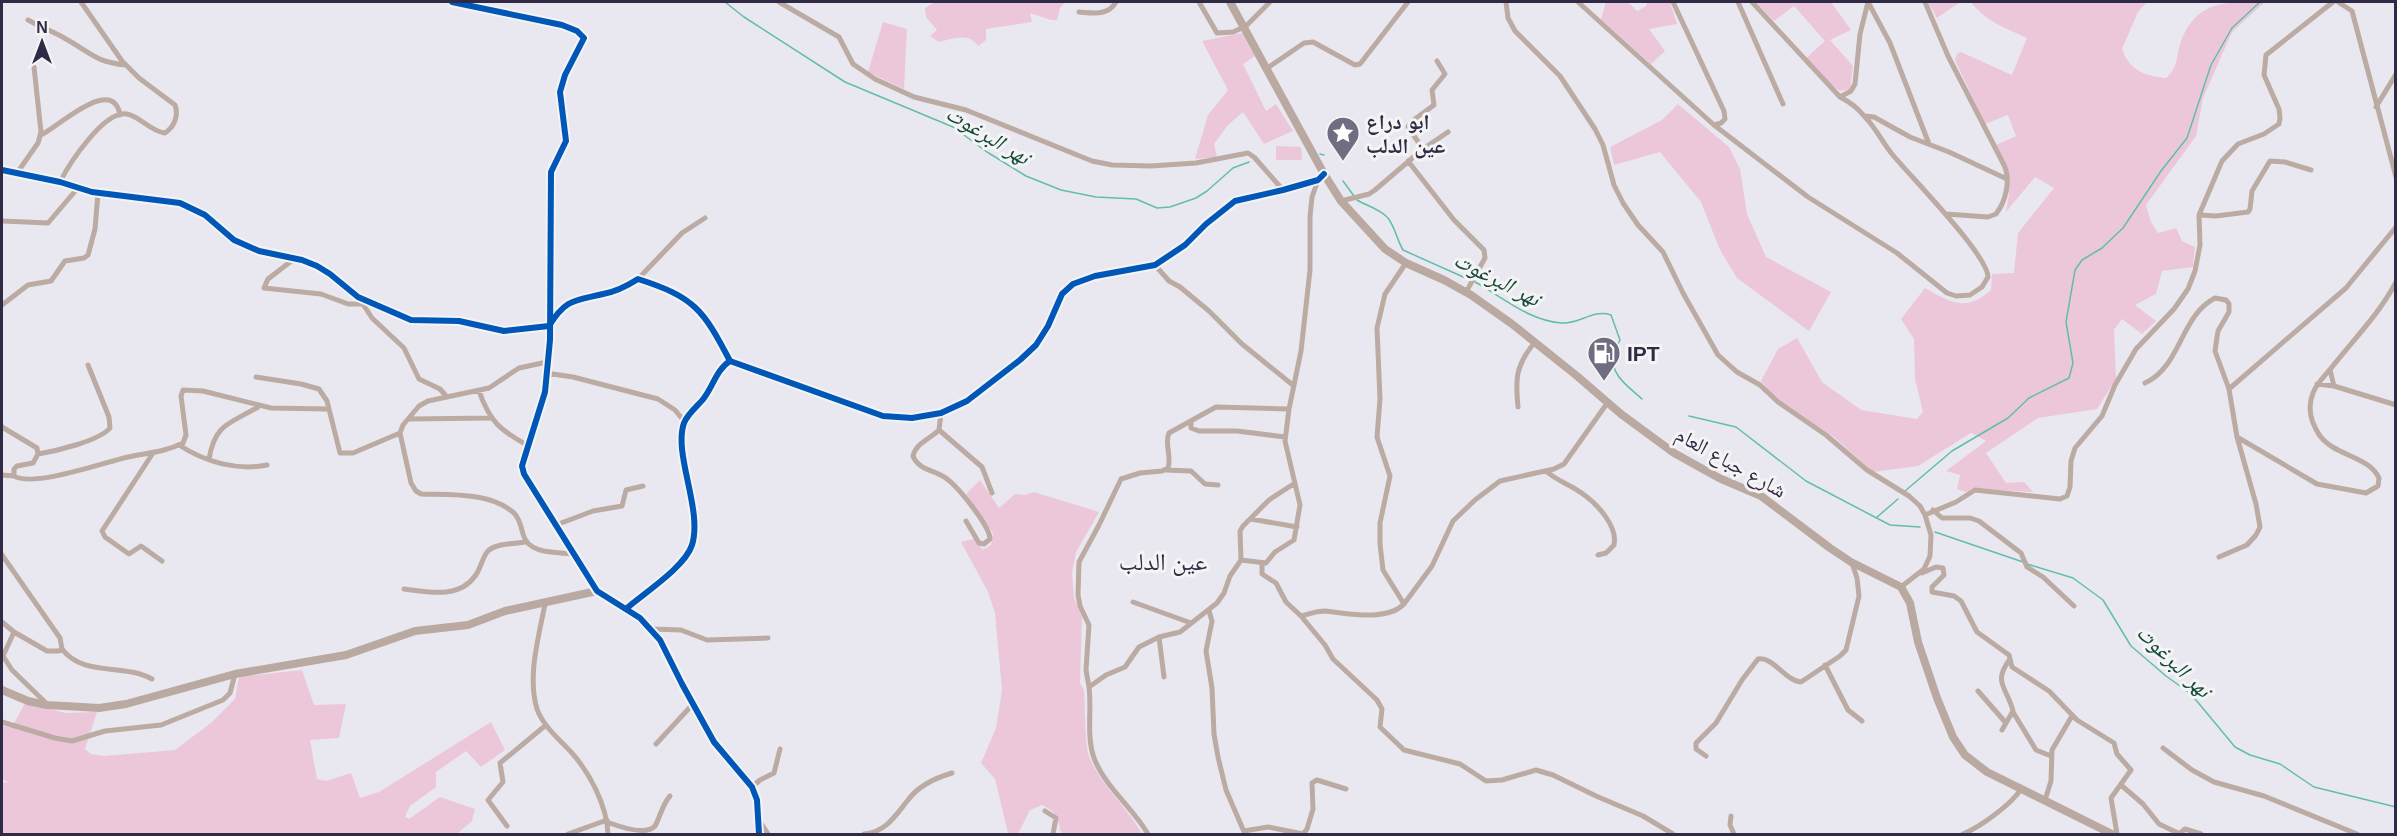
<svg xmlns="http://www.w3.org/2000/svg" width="2397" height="836" font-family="Helvetica,'Noto Naskh Arabic',sans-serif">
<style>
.green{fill:#ecc7da}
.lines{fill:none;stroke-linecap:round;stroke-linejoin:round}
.stream{stroke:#61beab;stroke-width:1.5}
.street{stroke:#bbaba3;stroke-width:5}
.secondary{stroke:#baa9a0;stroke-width:8}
.cycleway-casing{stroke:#f4f4f4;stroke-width:10}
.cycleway{stroke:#0057b8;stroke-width:6}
.labels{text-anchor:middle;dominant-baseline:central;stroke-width:6;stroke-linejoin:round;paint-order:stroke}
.poi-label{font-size:21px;font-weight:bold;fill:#302a46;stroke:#f4f4f4;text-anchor:start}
.street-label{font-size:21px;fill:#302a46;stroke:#f4f4f4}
.water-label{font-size:22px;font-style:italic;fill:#14483b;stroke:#f4f4f4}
.quarter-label{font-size:24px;fill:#302a46;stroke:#f4f4f4}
</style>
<rect width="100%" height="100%" fill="#e9e8f0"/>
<!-- green -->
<path class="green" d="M 935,2 L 1065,2 L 1060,8 L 1057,20 L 1051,20 L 1030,13 L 1032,22 L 986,29 L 986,40 L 978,46 C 969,32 953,39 939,42 L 930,36 L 937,30 L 926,17 L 925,8 Z
M 1606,2 L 1628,2 L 1637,11 L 1646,6 L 1647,2 L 1670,2 L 1677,24 L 1649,29 L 1665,51 L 1651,64 L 1601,19 Z
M 1756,2 L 1831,2 L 1851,30 L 1830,40 L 1853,66 L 1850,89 L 1840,91 L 1830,84 L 1806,58 L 1825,41 L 1794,6 L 1774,21 Z
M 1930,2 L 1960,2 L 1937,18 L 1929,4 Z
M 1971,2 L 2147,2 L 2138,12 L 2122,49 C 2129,70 2145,76 2166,78 C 2179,67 2176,56 2181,41 C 2197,0 2225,2 2265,2 L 2232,32 L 2203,98 L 2196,136 L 2146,205 L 2151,222 L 2158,233 L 2176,228 L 2182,241 L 2195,247 L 2193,267 L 2162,271 L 2156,294 L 2135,305 L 2156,321 L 2142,334 L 2122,319 L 2114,330 L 2116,379 L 2097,409 L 2038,418 L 1986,453 L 2006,483 L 2024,482 L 2033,492 L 1978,489 L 1966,492 L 1957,489 L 1960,475 L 1946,471 L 1986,441 L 1971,433 L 1918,466 L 1873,472 L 1834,437 L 1776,399 L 1761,381 L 1778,349 L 1797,338 L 1822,382 L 1861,410 L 1917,419 L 1923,412 L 1915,379 L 1914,339 L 1901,319 L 1925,288 C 1951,303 1966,312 1991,290 L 1992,274 L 2014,273 L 2018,233 L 2054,188 L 2035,177 L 2006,212 C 2012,179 2011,175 1996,145 L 2016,136 L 2008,115 L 1985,124 L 1955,60 L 1957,54 L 1961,52 L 2012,75 L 2027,38 C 2005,28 1985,21 1971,2 Z
M 883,22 L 907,29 L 904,89 L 868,72 Z
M 1242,33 L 1255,56 L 1243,64 L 1266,111 L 1276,104 L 1293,131 L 1264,144 L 1243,112 L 1228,125 L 1214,144 L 1217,157 L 1195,159 L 1208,115 L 1228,90 L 1202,41 Z
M 1678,104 L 1729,147 L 1740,169 L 1747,214 L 1766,257 L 1831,292 L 1809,331 L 1737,278 L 1720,250 L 1701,202 L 1660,152 L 1614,165 L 1610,147 L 1662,120 Z
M 1276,146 L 1301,147 L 1302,160 L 1276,160 Z
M 980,480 L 999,508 L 1015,494 L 1025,495 L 1034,492 L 1099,512 L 1076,552 L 1072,573 L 1074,598 L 1082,617 L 1080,683 L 1084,690 C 1085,705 1085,745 1089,756 C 1099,784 1129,809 1142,834 L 1065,834 L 1060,831 C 1059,817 1055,811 1042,805 L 1030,810 L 1018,834 L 1008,833 L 995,779 L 981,763 L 996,728 L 1002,690 L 995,613 L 988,592 L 961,542 L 974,539 L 983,550 L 991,545 L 993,533 L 966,494 Z
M 302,670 L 314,705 L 346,704 L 339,738 L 310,740 L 317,779 L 326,781 L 351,773 L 360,798 L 379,792 L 491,722 L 505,750 L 481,767 L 466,751 L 436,772 L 436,787 L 410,806 L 405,817 L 409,819 L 440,797 L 475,809 L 472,821 L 457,834 L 2,834 L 2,782 L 8,783 L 2,778 L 2,726 L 12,727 L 25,703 L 66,713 L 97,712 L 85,749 L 91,754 L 104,756 L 175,750 L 212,722 L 235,699 L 239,677 Z"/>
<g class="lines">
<!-- stream -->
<path class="stream" d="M 725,2 L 744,17 L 845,82 L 953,127 L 987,152 L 1026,176 L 1061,190 L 1096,197 L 1136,199 L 1157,208 L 1170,207 L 1196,198 L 1207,191 L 1233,168 L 1249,162
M 1320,154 L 1324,155
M 1343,181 L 1354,196
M 1357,200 C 1367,206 1380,209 1388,218 C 1395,227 1397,240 1403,250 L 1470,280
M 1475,282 C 1503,297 1529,321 1562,323 C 1580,324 1593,309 1611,315 L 1620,340 C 1603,370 1621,380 1642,399
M 1689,416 L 1736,427 L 1806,481 L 1890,525 L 1920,527
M 1905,491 L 1952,451 L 2008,418 L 2029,398 L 2069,378 L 2073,363 L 2066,322 L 2075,270 L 2082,260 L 2102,248 L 2123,228 L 2161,171 L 2187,138 L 2211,65 L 2232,28 L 2260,2
M 1876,518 L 1898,499
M 1935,532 L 2023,562
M 2027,564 L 2073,578 L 2103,600 L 2131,646 L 2166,676 L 2191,694 L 2235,747 L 2250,755 L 2280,764 L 2314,787 L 2396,807"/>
<!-- street -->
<path class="street" d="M 452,2 L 562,25 L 577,31 L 584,38 L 565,75 L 560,92 L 566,141 L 551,172 L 550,340 L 545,392 L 522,466 L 528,483 L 545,505 L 597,591
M 779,2 L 839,37 L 853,64 L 875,79 L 914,97 L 966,110 L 1092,161 L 1112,165 L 1151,166 L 1196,163 L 1248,153 L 1254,157 L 1283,190
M 1199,2 L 1217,33 L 1233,32 L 1244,27
M 1506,2 L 1508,18 L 1515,31 L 1560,76 L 1595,129 L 1603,145 L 1614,185 L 1623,203 L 1638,225 L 1663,252 L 1683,293 L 1718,355 L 1737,372 L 1760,385 L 1778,402 L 1826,435 L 1867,470 L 1909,496 L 1920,506 L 1925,515 L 1931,535 L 1930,556 L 1924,569 L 1901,587
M 1578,2 L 1714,125 L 1721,123 L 1725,119 L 1724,111 L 1673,2
M 1738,2 L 1783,104
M 1752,2 L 1840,97 L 1851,91 L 1855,84 L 1860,34 L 1868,2
M 1868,2 L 1890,43 L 1929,144
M 1925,2 L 1948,56 L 2004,165 C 2011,180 2006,201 1996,214 L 1988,217 L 1946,214
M 2338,2 L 2352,11 L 2396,177
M 1079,12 C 1094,13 1108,16 1116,2
M 28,20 C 41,27 54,32 66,39 C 91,53 95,62 126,65
M 1244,28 L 1270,2
M 1266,69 L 1304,43 L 1313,42 L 1355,65 L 1360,64 L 1408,2
M 2376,107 L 2396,74
M 1865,116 L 1874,117 L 1910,137 L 1949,152 L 2007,179
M 1714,125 L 1808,197 L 1897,253 L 1947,293 L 1956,296 L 1970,295 L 1982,287 L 1988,277 C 1988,255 1910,176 1892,154 C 1882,142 1876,128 1865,117 C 1858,108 1850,102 1840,97
M 41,135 C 57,128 113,74 120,115
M 1423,149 L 1408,127 L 1411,122 L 1434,105 L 1432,90 L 1445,74 L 1437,61
M 1408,161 L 1454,220 L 1484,250 L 1485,258 L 1466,292
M 2,170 L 60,182 L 92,192 L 180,203 L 205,215 L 234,240 L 259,251 L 302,260 L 317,266 L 330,274 L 358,297 L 411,320 L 459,321 L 504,331 L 549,326 C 566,298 575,301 603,294 C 615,292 627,286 638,279 C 694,297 703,309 730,361
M 17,173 L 38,143 L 41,132 L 34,67
M 60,182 C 69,164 104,110 127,114 C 141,117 150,131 165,133 C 174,127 179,116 175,105 L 139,78 L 122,61 L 81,2
M 1341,201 L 1369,194 L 1375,190 L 1423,149 L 1448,132
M 2199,215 L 2216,216 L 2248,212 L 2250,209 L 2252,191 L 2270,161 L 2285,162 L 2311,170
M 2,221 L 48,223 L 77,189
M 294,259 L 268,279 L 264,288 L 321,294 L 348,304 L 363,304
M 1155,265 L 1169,281 L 1180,287 L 1209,311 L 1242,344 L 1294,386
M 638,279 L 682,233 L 705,218
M 361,301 L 372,318 L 404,348 L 419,379 L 440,389 L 447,397
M 2,305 L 28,285 L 51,281 L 65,261 L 84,258 L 88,255 L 95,229 L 98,193
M 547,362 L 519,368 L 489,388 L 428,401 L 419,406 L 403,425 L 400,433 L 411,483 L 416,491 L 421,494 C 451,495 490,492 514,513 C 520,519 521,527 523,534 C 528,555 557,552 574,554
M 2330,370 L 2334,386
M 546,373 L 573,377 L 658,399 L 675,410 L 684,421
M 256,377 L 301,384 L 319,389 L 327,401 L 340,453 L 353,453 L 400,433
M 2145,383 C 2181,367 2180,316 2215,298 L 2226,300 L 2229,304 L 2229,312 L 2218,331 L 2215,351 L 2229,389 L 2237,437 L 2256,504 L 2260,527 L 2256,535 L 2247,545 L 2219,557
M 2317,384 L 2334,386 L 2396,405
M 2229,389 L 2346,288 L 2396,227
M 479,391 C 490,422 500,430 527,445
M 1518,407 C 1515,378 1516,365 1535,342
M 1289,409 L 1216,407 L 1169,433 C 1164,444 1172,456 1168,468 L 1162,471 L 1140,473 L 1121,479 L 1099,525 L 1079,562 L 1078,595 L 1080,606 L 1089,625 L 1086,670 L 1089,687 L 1106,675 L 1125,667 L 1139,647 L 1159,637 L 1180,632 L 1217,603 L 1224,593 L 1230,576 L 1241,560 L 1240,531 L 1243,526 L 1269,500 L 1295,483
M 941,413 L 939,430 C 930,439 916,443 913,456 C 919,471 936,470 947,479 C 958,487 990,526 990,539 L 984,544 L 979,543 L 966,521
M 409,419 L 491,418
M 1191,422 L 1191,428 L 1199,431 L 1237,431 L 1285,437
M 2,427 L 37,448 L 38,454 L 33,463 L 17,466 L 14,469 L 14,476 C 33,488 105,462 128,457 C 147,453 165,452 183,443 L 186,435 L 181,396 L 183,390 L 203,391 L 271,408 L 328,409
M 939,430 L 982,467 L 992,493
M 2237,437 L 2317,484 L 2366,493 L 2378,486 L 2379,478 C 2369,456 2335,456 2320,436 C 2311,423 2307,408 2313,393 C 2317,382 2326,375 2332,367 C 2354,339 2380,313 2396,282
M 179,445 C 205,462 237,471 267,465
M 153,453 L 102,531 L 105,537 L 129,554 L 141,546 L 162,561
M 38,454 C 56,451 99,441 110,428 L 109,417 L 88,365
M 209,459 C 215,423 230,424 258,407
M 1166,470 L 1191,471 L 1205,484 L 1218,485
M 1546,471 C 1557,481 1571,485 1583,494 C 1597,504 1618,526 1614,545 L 1606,553 L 1598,555
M 2,475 L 14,476
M 1933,510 L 1942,518 L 1970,518 L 1979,521 L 2021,553 L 2027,567 L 2043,577 L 2074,606
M 1925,515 L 1956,502 L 1975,490 L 2060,499 L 2067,496 L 2070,487 L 2071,461 L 2075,448 L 2102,416 L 2115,385 L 2136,349 L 2174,309 L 2188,289 L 2195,271 L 2200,245 L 2199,215 L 2222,161 L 2238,144 L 2264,134 L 2279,124 L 2280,118 L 2279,109 L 2264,75 L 2266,55 L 2333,2
M 1251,519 L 1297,527
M 556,525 L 593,511 L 622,506 L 626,490 L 643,486
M 2,555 L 60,638 L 62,649 L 59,651 L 47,651 L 14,632 L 3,656 L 12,670 L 47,704
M 1241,560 L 1266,563 L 1275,552 L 1294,540 L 1300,505 L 1285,441 L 1289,409 L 1301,351 L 1310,270 L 1310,217 L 1312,197 L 1318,180
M 1262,564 L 1262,574 L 1276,583 L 1286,602 L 1301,616 L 1325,645 L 1333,659 L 1377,700 L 1382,709 L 1380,727 L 1404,750 L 1460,764 L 1486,781 L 1502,780 L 1536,770 L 1553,775 L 1596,796 L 1643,816 L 1673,834
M 1922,573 L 1936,567 L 1943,568 L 1944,575 L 1932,587 L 1932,592 L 1954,596 L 1961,601 L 1977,632 L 2009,655 L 2012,667 L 2049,691 L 2077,720 L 2114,743 L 2117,754 L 2131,770 L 2111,798 L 2117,834
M 404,589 C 428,592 459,599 475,576 C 481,569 482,557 488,551 C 496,543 515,544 525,542
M 1133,602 L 1191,623
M 545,604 C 539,636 527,676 537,709 C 543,726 559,739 571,752 C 590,773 607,806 608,834
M 1404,604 L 1432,566 L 1453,521 L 1475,500 L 1500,481 L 1554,469 L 1564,464 L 1608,402
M 627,608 C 644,593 685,567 692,545 C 703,510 673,454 684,423 C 688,413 698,406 704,398 C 713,386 717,369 730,361 L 883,416 L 912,418 L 941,413 L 967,401 L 1020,360 L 1036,345 L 1048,326 L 1062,294 L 1073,284 L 1095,276 L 1155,265 L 1185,245 L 1206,224 L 1235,201 L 1283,190 L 1318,180 L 1324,174
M 1209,611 L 1212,621 L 1206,651 L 1212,688 L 1214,734 L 1218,757 L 1226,790 L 1245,834
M 1301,616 C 1309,614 1317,611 1325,611 C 1347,613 1387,622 1404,604 L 1383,570 L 1380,544 L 1380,523 L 1390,476 L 1377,437 L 1380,399 L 1377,328 L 1385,294 L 1406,263
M 2,622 L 14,632
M 652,629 L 681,630 L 707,640 L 768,638
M 1159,637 L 1164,677
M 62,649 C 83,677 123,663 152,679
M 1825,665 L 1848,710 L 1862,721
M 1089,687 C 1092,710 1086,735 1094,758 C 1105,787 1133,808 1148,834
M 1978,691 L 2006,723
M 2013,712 L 2036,750 L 2051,756
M 2,722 L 55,738 L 72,741 L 105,731 L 161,725 L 223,700 L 230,693 L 235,674
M 2002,730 L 2013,711 C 2007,687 1992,683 2010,659
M 656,744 L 693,704
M 2163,748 L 2192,770 L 2214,782 L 2264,796 L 2357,834
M 1706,756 L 1696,749 L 1696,743 L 1716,723 L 1742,680 L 1758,659 C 1773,656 1785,681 1801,682 L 1840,656 L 1846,650 L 1859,596 L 1857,578 L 1852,563
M 2121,785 L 2143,804 L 2159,824 L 2180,834
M 752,787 L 760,780 L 774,773 L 780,749
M 2045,800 L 2051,781 L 2052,750 L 2072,716
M 1045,811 L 1056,818 L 1053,834
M 1731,816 L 1730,825 L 1734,834
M 607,822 C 620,827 646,836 655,826 C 661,815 662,805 670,796
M 760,822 L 768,834
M 507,826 L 488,800 L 503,782 L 500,763 L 546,725
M 1244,831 L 1268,827 L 1303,834 L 1307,829 L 1313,809 L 1312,783 L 1317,780 L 1346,789
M 568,834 L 607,820
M 864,834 C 886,832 895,816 908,800 C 919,785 935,778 952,773
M 1963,834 C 1980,827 2012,804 2021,789
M 2179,834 L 2185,829 L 2201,834"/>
<!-- secondary -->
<path class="secondary" d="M 1230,2 L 1324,174 L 1341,201 L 1385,249 L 1406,263 L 1444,280 L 1471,295 L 1512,324 L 1577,376 L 1621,414 L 1674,453 L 1719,478 L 1761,496 L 1830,548 L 1851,562 L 1901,587 L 1910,603 L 1918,642 L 1937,698 L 1953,737 L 1965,755 L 1987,772 L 2112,834
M 2,690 L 28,701 L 47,705 L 99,708 L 126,704 L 235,674 L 346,655 L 415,631 L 468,625 L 505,611 L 597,591 L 640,618 L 660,640 L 682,684 L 714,742 L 752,787 L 757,800 L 759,834"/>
<!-- cycleway casing -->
<g class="cycleway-casing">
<path id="cycleway" d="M 452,2 L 562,25 L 577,31 L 584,38 L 565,75 L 560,92 L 566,141 L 551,172 L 550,340 L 545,392 L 525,456 L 522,466 L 524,474 L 597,591 L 640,618 L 660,640 L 682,684 L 714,742 L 752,787 L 757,800 L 759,834
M 2,170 L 60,182 L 92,192 L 180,203 L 205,215 L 234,240 L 259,251 L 302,260 L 317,266 L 330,274 L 358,297 L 411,320 L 459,321 L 504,331 L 549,326 C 566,298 575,301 603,294 C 615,292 627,286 638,279 C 694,297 703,309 730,361
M 627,608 C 644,593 685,567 692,545 C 703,510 673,454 684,423 C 688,413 698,406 704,398 C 713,386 717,369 730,361 L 883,416 L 912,418 L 941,413 L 967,401 L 1020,360 L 1036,345 L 1048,326 L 1062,294 L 1073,284 L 1095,276 L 1155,265 L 1185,245 L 1206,224 L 1235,201 L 1283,190 L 1318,180 L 1324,174"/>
</g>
<!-- cycleway -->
<use href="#cycleway" class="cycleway"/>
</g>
<!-- icons -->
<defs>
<g id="sight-pin" transform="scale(1.725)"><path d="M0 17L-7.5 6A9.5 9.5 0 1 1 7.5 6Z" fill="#716c82" stroke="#f4f4f4"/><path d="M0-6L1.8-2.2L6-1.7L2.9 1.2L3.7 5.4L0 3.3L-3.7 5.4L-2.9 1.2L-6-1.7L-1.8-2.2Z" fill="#fff"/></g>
<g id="fuel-pin" transform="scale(1.725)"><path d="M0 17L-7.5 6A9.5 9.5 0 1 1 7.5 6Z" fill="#716c82" stroke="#f4f4f4"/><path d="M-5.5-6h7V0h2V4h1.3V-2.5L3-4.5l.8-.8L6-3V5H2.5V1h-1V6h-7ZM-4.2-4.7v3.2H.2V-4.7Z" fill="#fff"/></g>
</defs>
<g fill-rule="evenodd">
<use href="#sight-pin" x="1343" y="133"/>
<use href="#fuel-pin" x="1604" y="353"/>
</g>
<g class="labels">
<!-- poi labels -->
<g class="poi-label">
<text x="1366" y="121">ابو دراع<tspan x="1366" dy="24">عين الدلب</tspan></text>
<text x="1627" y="353">IPT</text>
</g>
<!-- street labels -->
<g class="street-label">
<text transform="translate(1731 462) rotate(29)">شارع جباع العام</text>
</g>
<!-- water labels -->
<g class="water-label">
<text transform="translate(988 135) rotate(31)">نهر البرغوت</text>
<text transform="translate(1497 279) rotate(27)">نهر البرغوت</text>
<text transform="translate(2174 661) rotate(44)">نهر البرغوت</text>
</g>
<!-- quarter labels -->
<g class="quarter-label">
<text x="1163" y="561">عين الدلب</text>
</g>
</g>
<!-- border -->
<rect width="2397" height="836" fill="none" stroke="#302a46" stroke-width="6"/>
<!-- north arrow -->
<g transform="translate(42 42)" stroke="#f4f4f4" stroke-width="4.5" paint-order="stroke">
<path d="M0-4.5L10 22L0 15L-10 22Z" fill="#302a46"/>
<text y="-9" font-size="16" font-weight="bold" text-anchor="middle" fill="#302a46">N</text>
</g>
</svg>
